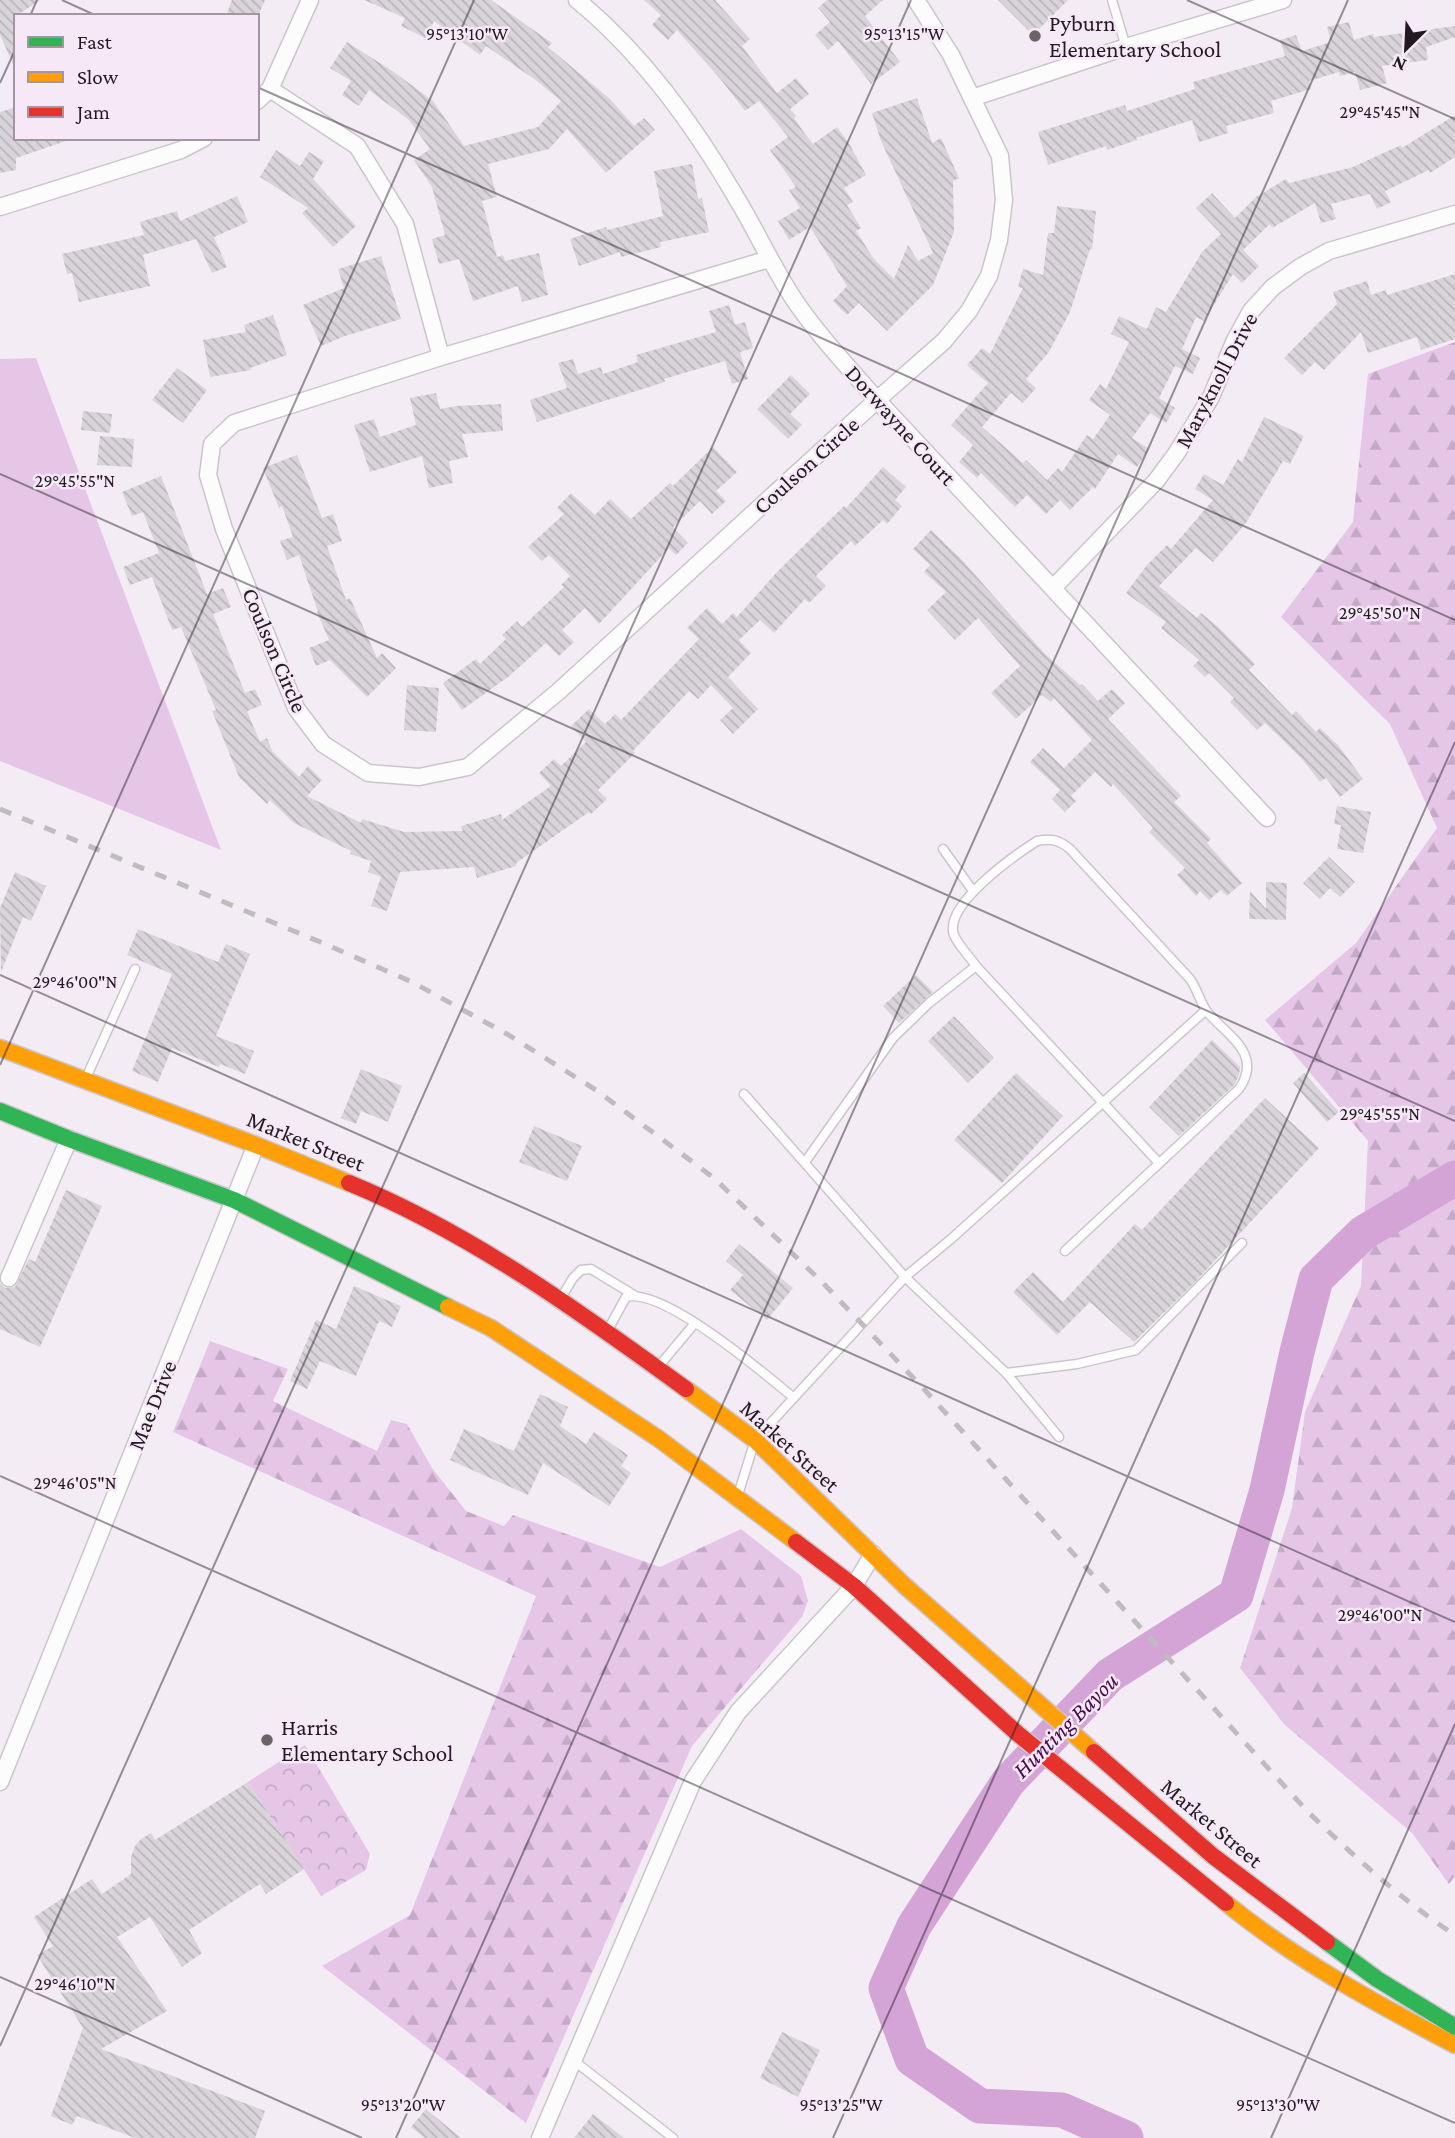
<svg xmlns="http://www.w3.org/2000/svg" width="1455" height="2138" font-family="'Crimson Pro',serif">
<style>
.grass{fill:#e5c6e7}
.forest{fill:url(#forest-firs)}
.park{fill:url(#park-crowns)}
.lines{fill:none;stroke-linecap:round;stroke-linejoin:round}
.river{stroke:#d4a4d7;stroke-width:35}
.building{fill:url(#building-back-hatch)}
.lane-casing{stroke:#cbc5cb;stroke-width:11}
.street-casing{stroke:#cbc5cb;stroke-width:19}
.fast-casing{stroke:#cbc5cb;stroke-width:19}
.slow-casing{stroke:#cbc5cb;stroke-width:19}
.jam-casing{stroke:#cbc5cb;stroke-width:19}
.lane{stroke:#fdfcfd;stroke-width:8}
.street{stroke:#fdfcfd;stroke-width:16}
.fast{stroke:#30b455;stroke-width:16}
.slow{stroke:#ff9f0a;stroke-width:16}
.jam{stroke:#e5322d;stroke-width:16}
.rail{stroke:#bebcbe;stroke-width:5;stroke-dasharray:12 12;stroke-linecap:butt}
.ticks{fill:none;stroke:#211b21;stroke-width:2;stroke-opacity:0.45}
.poi-dot{fill:#6b646b;stroke:#f7e8f8;stroke-width:2.5}
.labels{text-anchor:middle;dominant-baseline:central;stroke-width:5;stroke-linejoin:round;paint-order:stroke}
.poi-label{font-size:23px;fill:#211b21;stroke:#f7e8f8;text-anchor:start}
.street-label{font-size:23px;fill:#211b21;stroke:#f7e8f8}
.water-label{font-size:24px;font-style:italic;fill:#46094b;stroke:#f7e8f8}
.ticks-label{font-size:18px;text-anchor:middle;fill:#211b21;stroke:#f7e8f8;stroke-width:5;stroke-linejoin:round;paint-order:stroke}
</style>
<defs>
<pattern id="forest-firs" width="22" height="20" patternUnits="userSpaceOnUse" patternTransform="scale(1.75)"><rect width="22" height="20" fill="#e5c6e7"/><path d="M5 1l3.5 6h-7zM16 11l3.5 6h-7z" fill="#c4aac6"/></pattern>
<pattern id="park-crowns" width="20" height="18" patternUnits="userSpaceOnUse" patternTransform="scale(1.75)"><rect width="20" height="18" fill="#e5c6e7"/><path d="M2 6a3 3 0 1 1 6 0M12 15a3 3 0 1 1 6 0" fill="none" stroke="#c4aac6"/></pattern>
<pattern id="building-back-hatch" width="6" height="6" patternUnits="userSpaceOnUse" patternTransform="scale(1.75)"><rect width="6" height="6" fill="#d9d3da"/><path d="M-1 5l2 2M0 0l6 6M5-1l2 2" fill="none" stroke="#bab5bb"/></pattern>
</defs>
<rect width="100%" height="100%" fill="#f4ecf4"/>
<!-- grass -->
<path class="grass" d="M 36,358 L 221,850 L 0,761 L 0,359 Z"/>
<!-- forest -->
<path class="forest" d="M 1455,342 L 1455,1876 L 1449,1884 L 1412,1833 L 1285,1725 L 1240,1668 L 1292,1508 L 1305,1412 L 1361,1286 L 1368,1141 L 1265,1020 L 1356,943 L 1437,828 L 1390,724 L 1281,617 L 1353,522 L 1368,374 Z
M 210,1341 L 288,1369 L 273,1401 L 377,1451 L 391,1420 L 407,1424 L 432,1468 L 466,1511 L 504,1526 L 513,1515 L 660,1567 L 741,1529 L 801,1576 L 808,1601 L 802,1617 L 692,1746 L 526,2123 L 322,1966 L 410,1915 L 536,1596 L 173,1432 Z"/>
<!-- park -->
<path class="park" d="M 305,1745 L 370,1854 L 366,1870 L 321,1896 L 248,1782 Z"/>
<g class="lines">
<!-- river -->
<path class="river" d="M 1126,2138 L 1062,2110 L 980,2106 L 912,2059 L 886,1988 L 914,1926 L 1008,1782 L 1110,1675 L 1236,1595 L 1267,1490 L 1297,1352 L 1316,1279 L 1363,1233 L 1455,1178"/>
</g>
<!-- building -->
<path class="building" d="M 0,0 L 40,0 L 16,16 L 16,71 L 0,35 Z
M 232,0 L 265,0 L 258,16 L 226,16 Z
M 364,0 L 491,0 L 552,43 L 548,47 L 610,99 L 634,126 L 644,118 L 655,130 L 606,173 L 567,129 L 549,149 L 488,164 L 497,197 L 482,201 L 497,257 L 503,255 L 505,261 L 539,253 L 548,295 L 522,302 L 518,286 L 473,301 L 459,259 L 439,264 L 432,239 L 445,235 L 432,187 L 414,160 L 430,149 L 409,120 L 369,90 L 359,106 L 342,95 L 351,81 L 330,68 L 347,42 L 394,72 L 433,101 L 464,146 L 538,127 L 561,101 L 537,81 L 486,46 L 480,55 L 434,21 L 425,38 L 401,26 L 405,18 Z
M 644,0 L 715,0 L 750,39 L 742,46 L 777,93 L 796,78 L 809,94 L 790,109 L 796,116 L 794,118 L 805,134 L 813,144 L 837,127 L 850,145 L 866,175 L 844,188 L 853,202 L 847,205 L 861,228 L 856,231 L 874,259 L 894,279 L 908,245 L 918,261 L 933,253 L 881,141 L 872,113 L 917,98 L 932,143 L 941,138 L 959,178 L 953,181 L 954,232 L 933,285 L 887,331 L 859,303 L 847,315 L 833,301 L 847,286 L 810,227 L 789,240 L 778,221 L 800,208 L 789,190 L 796,187 L 770,150 L 788,137 L 759,101 L 745,111 L 722,81 L 677,30 L 668,40 L 652,25 L 661,15 Z
M 827,0 L 883,0 L 865,16 L 900,62 L 871,84 L 838,41 L 828,50 L 815,35 L 830,22 L 818,8 Z
M 998,0 L 1068,0 L 1033,35 Z
M 1349,22 L 1354,40 L 1373,34 L 1374,37 L 1455,26 L 1455,37 L 1426,47 L 1428,60 L 1382,66 L 1387,83 L 1360,90 L 1355,72 L 1340,76 L 1339,72 L 1309,81 L 1311,89 L 1271,101 L 1274,113 L 1226,126 L 1228,133 L 1199,142 L 1192,120 L 1136,138 L 1137,140 L 1107,150 L 1106,146 L 1048,165 L 1038,132 L 1125,105 L 1127,111 L 1195,89 L 1193,82 L 1285,56 L 1280,40 L 1296,35 L 1302,51 L 1331,42 L 1327,27 Z
M 16,107 L 16,138 L 65,138 L 66,141 L 16,158 L 16,170 L 0,173 L 0,112 Z
M 1455,115 L 1455,157 L 1430,173 L 1429,170 L 1385,191 L 1391,202 L 1377,209 L 1370,194 L 1331,204 L 1336,219 L 1321,223 L 1315,203 L 1272,228 L 1270,224 L 1243,250 L 1259,266 L 1242,283 L 1233,274 L 1204,321 L 1196,317 L 1182,349 L 1200,358 L 1193,374 L 1175,366 L 1159,398 L 1175,408 L 1166,423 L 1150,413 L 1132,438 L 1149,449 L 1137,467 L 1118,454 L 1095,489 L 1093,487 L 1070,510 L 1060,500 L 1046,514 L 1027,495 L 1015,507 L 981,473 L 977,478 L 959,462 L 973,445 L 951,425 L 988,383 L 967,365 L 982,348 L 990,354 L 1023,288 L 1018,287 L 1023,269 L 1043,275 L 1048,233 L 1054,233 L 1057,206 L 1096,211 L 1092,249 L 1090,249 L 1070,312 L 1049,352 L 1026,379 L 1036,388 L 1023,403 L 1011,393 L 982,427 L 1023,463 L 1026,460 L 1047,480 L 1058,468 L 1062,472 L 1087,435 L 1093,439 L 1110,415 L 1089,400 L 1100,384 L 1106,389 L 1129,342 L 1111,334 L 1119,316 L 1147,329 L 1156,307 L 1166,312 L 1202,252 L 1221,234 L 1196,208 L 1212,193 L 1235,218 L 1256,197 L 1286,179 L 1289,183 L 1353,167 L 1401,145 L 1402,148 Z
M 276,150 L 300,166 L 309,152 L 324,161 L 313,179 L 356,226 L 333,247 L 302,213 L 308,208 L 260,177 Z
M 692,164 L 698,199 L 702,198 L 709,232 L 660,242 L 661,247 L 621,257 L 620,252 L 579,266 L 570,239 L 606,227 L 607,230 L 663,216 L 654,171 Z
M 237,196 L 248,222 L 214,237 L 227,267 L 212,273 L 196,239 L 143,255 L 150,286 L 79,302 L 72,273 L 67,274 L 62,254 L 144,235 L 140,222 L 177,211 L 180,221 Z
M 381,256 L 401,319 L 345,336 L 321,346 L 303,305 L 344,288 L 338,269 Z
M 1455,274 L 1455,339 L 1421,350 L 1417,337 L 1368,353 L 1361,332 L 1324,370 L 1315,362 L 1302,375 L 1284,358 L 1337,304 L 1333,292 L 1367,281 L 1371,295 L 1386,290 L 1387,295 Z
M 729,305 L 735,325 L 745,322 L 753,348 L 740,352 L 748,379 L 732,384 L 725,361 L 664,379 L 665,382 L 537,422 L 530,400 L 567,388 L 558,363 L 573,359 L 578,374 L 601,367 L 603,374 L 638,362 L 636,355 L 716,332 L 709,311 Z
M 273,315 L 287,355 L 250,368 L 251,370 L 210,377 L 203,340 L 246,332 L 244,325 Z
M 177,368 L 207,390 L 183,423 L 152,400 Z
M 791,375 L 810,394 L 790,414 L 802,425 L 788,439 L 757,409 Z
M 436,393 L 440,409 L 456,406 L 501,404 L 503,431 L 462,434 L 468,457 L 449,461 L 453,483 L 429,488 L 422,456 L 370,472 L 354,425 L 374,419 L 380,437 L 416,425 L 410,398 Z
M 83,411 L 112,414 L 110,433 L 81,430 Z
M 1264,417 L 1304,436 L 1290,464 L 1283,461 L 1246,523 L 1213,562 L 1196,548 L 1159,586 L 1197,618 L 1201,613 L 1218,627 L 1255,664 L 1249,670 L 1292,715 L 1296,711 L 1316,732 L 1320,728 L 1338,745 L 1363,779 L 1340,797 L 1326,778 L 1320,782 L 1302,759 L 1265,723 L 1257,730 L 1230,702 L 1234,698 L 1209,673 L 1205,677 L 1193,666 L 1199,660 L 1161,628 L 1166,622 L 1126,593 L 1147,565 L 1167,545 L 1171,549 L 1213,500 L 1195,489 L 1204,474 L 1223,485 L 1238,459 L 1242,462 Z
M 100,436 L 134,439 L 132,467 L 97,465 Z
M 713,447 L 737,472 L 716,491 L 726,501 L 712,514 L 700,501 L 673,527 L 688,543 L 676,555 L 669,548 L 599,624 L 585,608 L 562,630 L 574,642 L 559,656 L 546,643 L 508,677 L 462,710 L 443,683 L 476,659 L 480,664 L 506,639 L 502,635 L 517,621 L 522,627 L 564,587 L 561,585 L 570,576 L 549,555 L 542,561 L 528,547 L 564,514 L 557,508 L 571,493 L 595,515 L 610,499 L 631,519 L 670,483 L 673,486 Z
M 297,455 L 322,518 L 333,514 L 342,541 L 327,546 L 346,600 L 350,598 L 377,658 L 382,653 L 396,668 L 367,697 L 330,660 L 316,666 L 309,648 L 329,640 L 317,612 L 318,612 L 299,555 L 287,560 L 280,541 L 293,537 L 282,506 L 279,508 L 263,468 Z
M 883,467 L 906,487 L 895,500 L 902,506 L 887,524 L 883,520 L 855,546 L 851,541 L 816,576 L 826,586 L 809,603 L 805,599 L 774,633 L 760,620 L 739,640 L 751,653 L 728,677 L 758,709 L 733,734 L 720,720 L 733,708 L 711,685 L 698,699 L 689,691 L 633,751 L 635,753 L 598,790 L 607,799 L 591,814 L 589,812 L 516,863 L 516,866 L 477,878 L 474,867 L 400,872 L 387,911 L 371,906 L 381,877 L 368,872 L 371,861 L 350,854 L 351,851 L 294,823 L 270,800 L 267,804 L 239,777 L 212,711 L 216,710 L 181,627 L 172,630 L 152,577 L 130,585 L 123,567 L 159,553 L 143,512 L 132,516 L 122,492 L 161,476 L 207,594 L 223,588 L 231,607 L 213,614 L 245,693 L 255,689 L 262,705 L 247,711 L 260,742 L 267,738 L 272,751 L 299,777 L 308,766 L 322,780 L 307,796 L 361,823 L 362,819 L 404,832 L 463,831 L 461,826 L 501,814 L 502,820 L 551,786 L 539,773 L 554,759 L 561,766 L 586,742 L 571,726 L 589,709 L 605,724 L 615,714 L 621,720 L 699,639 L 687,628 L 707,608 L 722,624 L 733,613 L 737,617 L 777,572 L 844,506 L 846,508 Z
M 931,530 L 962,560 L 1044,653 L 1080,685 L 1082,684 L 1098,701 L 1112,689 L 1125,703 L 1108,719 L 1181,796 L 1174,802 L 1211,839 L 1207,843 L 1242,883 L 1227,896 L 1221,890 L 1209,900 L 1200,891 L 1196,896 L 1177,875 L 1185,868 L 1149,832 L 1153,828 L 1113,784 L 1111,787 L 1095,772 L 1071,796 L 1076,801 L 1065,812 L 1052,799 L 1060,790 L 1030,762 L 1043,748 L 1064,768 L 1092,740 L 1054,698 L 1051,702 L 1042,695 L 1016,719 L 991,693 L 1020,666 L 978,618 L 955,640 L 927,610 L 946,592 L 924,572 L 930,565 L 913,549 Z
M 407,685 L 439,688 L 436,732 L 404,730 Z
M 1337,806 L 1371,812 L 1363,853 L 1337,849 L 1341,825 L 1334,824 Z
M 1329,857 L 1355,882 L 1340,897 L 1330,888 L 1320,899 L 1303,883 Z
M 15,872 L 46,886 L 31,921 L 23,917 L 1,972 L 0,908 Z
M 1266,882 L 1287,883 L 1286,920 L 1249,919 L 1250,891 L 1266,909 Z
M 138,929 L 218,962 L 226,944 L 250,954 L 216,1036 L 254,1051 L 245,1074 L 220,1064 L 219,1067 L 172,1048 L 158,1082 L 132,1071 L 172,974 L 127,955 Z
M 916,975 L 933,992 L 899,1023 L 883,1006 Z
M 954,1016 L 994,1058 L 968,1083 L 928,1041 Z
M 1212,1040 L 1240,1067 L 1239,1075 L 1234,1085 L 1179,1136 L 1149,1107 Z
M 361,1069 L 402,1086 L 388,1122 L 361,1111 L 356,1124 L 341,1118 Z
M 1016,1073 L 1063,1116 L 1002,1183 L 954,1140 Z
M 1304,1073 L 1339,1112 L 1327,1122 L 1293,1083 Z
M 1265,1098 L 1319,1148 L 1196,1281 L 1134,1342 L 1090,1302 L 1057,1335 L 1013,1292 L 1033,1272 L 1063,1302 L 1135,1224 L 1142,1230 Z
M 534,1126 L 582,1146 L 567,1181 L 519,1162 Z
M 66,1190 L 102,1206 L 40,1347 L 0,1329 L 0,1283 L 5,1288 L 15,1287 L 29,1259 L 35,1262 Z
M 739,1244 L 793,1288 L 767,1320 L 730,1290 L 743,1275 L 726,1261 Z
M 354,1286 L 401,1306 L 392,1327 L 379,1321 L 356,1376 L 320,1361 L 307,1389 L 290,1381 L 316,1320 L 336,1329 Z
M 540,1394 L 568,1407 L 560,1426 L 586,1444 L 594,1432 L 628,1455 L 621,1466 L 631,1473 L 609,1506 L 543,1463 L 528,1495 L 450,1460 L 464,1429 L 514,1451 Z
M 248,1782 L 304,1869 L 266,1894 L 260,1884 L 189,1930 L 202,1953 L 182,1967 L 150,1917 L 117,1937 L 167,2011 L 101,2049 L 265,2111 L 255,2138 L 135,2138 L 77,2116 L 72,2125 L 51,2116 L 83,2028 L 37,1955 L 53,1946 L 34,1917 L 92,1879 L 102,1894 L 131,1874 L 131,1857 L 135,1846 L 141,1839 L 151,1833 L 155,1840 Z
M 782,2032 L 820,2050 L 798,2097 L 760,2078 Z
M 426,2109 L 461,2138 L 425,2138 L 411,2127 Z
M 593,2114 L 624,2138 L 574,2138 Z"/>
<g class="lines">
<!-- lane casing -->
<g class="lane-casing">
<path id="lane" d="M 1112,0 L 1126,47
M 943,849 L 973,891
M 86,1078 L 135,969
M 744,1094 L 905,1277 L 1006,1373 L 1059,1437
M 805,1162 L 893,1038 L 929,1003 L 976,966
M 1065,1251 L 1239,1089 C 1263,1054 1229,1037 1208,1013 C 1200,1003 1198,990 1190,979 L 1070,849 C 1059,840 1051,838 1037,841 C 1015,855 943,905 954,935 C 958,945 970,957 976,966 L 1159,1163
M 561,1298 L 573,1278 L 581,1270 L 591,1269 L 634,1295
M 609,1328 L 626,1297 C 663,1287 764,1373 794,1398
M 659,1366 L 695,1323
M 1006,1373 L 1077,1364 L 1136,1350 L 1242,1243
M 738,1495 L 755,1440 L 905,1277 L 951,1239 L 1206,1010
M 573,2060 L 673,2138"/>
</g>
<!-- street casing -->
<g class="street-casing">
<path id="street" d="M 577,0 C 643,54 694,125 737,199 C 757,232 773,268 795,301 C 819,336 849,368 877,400 L 1267,818
M 270,89 L 357,146 L 405,224 L 441,357
M 972,98 L 1126,47 L 1283,0
M 257,101 L 270,89 L 310,0
M 0,207 L 181,150 L 204,138
M 769,259 L 441,357 L 234,423 L 212,444 L 208,475 L 224,529 L 296,708 L 323,744 L 368,773 L 419,777 L 468,767 L 559,691 L 877,400 L 944,341 L 969,311 L 989,276 L 999,240 L 1004,200 L 1000,156 L 951,55 L 916,0
M 1053,588 L 1156,481 L 1176,454 L 1211,397 L 1235,340 L 1251,311 L 1273,287 L 1300,267 L 1329,251 L 1455,214
M 9,1278 L 69,1139
M 0,1782 L 256,1145
M 540,2138 L 693,1781 L 738,1712 L 854,1586 L 873,1554"/>
</g>
<!-- fast casing -->
<g class="fast-casing">
<path id="fast" d="M 0,1111 L 69,1139 L 234,1200 L 448,1307
M 1327,1942 L 1377,1979 L 1455,2027"/>
</g>
<!-- slow casing -->
<g class="slow-casing">
<path id="slow" d="M 0,1048 L 256,1145 L 349,1183
M 448,1307 L 491,1328 L 659,1439 L 796,1542
M 686,1389 L 755,1440 L 905,1586 L 1094,1752
M 1226,1903 C 1296,1960 1375,2003 1455,2045"/>
</g>
<!-- jam casing -->
<g class="jam-casing">
<path id="jam" d="M 349,1183 C 471,1233 580,1312 686,1389
M 796,1542 L 854,1586 L 1018,1734 L 1226,1903
M 1094,1752 L 1213,1856 L 1327,1942"/>
</g>
<!-- lane -->
<use href="#lane" class="lane"/>
<!-- street -->
<use href="#street" class="street"/>
<!-- fast -->
<use href="#fast" class="fast"/>
<!-- slow -->
<use href="#slow" class="slow"/>
<!-- jam -->
<use href="#jam" class="jam"/>
<!-- rail -->
<path class="rail" d="M 0,809 L 325,944 L 412,982 L 507,1034 L 596,1090 L 714,1178 L 822,1282 L 923,1388 L 1308,1812 C 1355,1857 1400,1899 1455,1935"/>
</g>
<!-- ticks -->
<path class="ticks" d="M 62,0 L 97,16M 1187,0 L 1455,119M 30,16 L 37,0M 0,83 L 16,48M 257,87 L 1455,620M 0,474 L 1455,1121M 0,975 L 1455,1622M 0,1065 L 474,0M 0,1476 L 1455,2123M 0,1977 L 362,2138M 0,2046 L 911,0M 396,2138 L 1348,0M 833,2138 L 1455,742M 1271,2138 L 1455,1724"/>
<!-- markers -->
<g class="poi-dot">
<circle cx="1035" cy="36" r="7"/>
<circle cx="267" cy="1740" r="7"/>
</g>
<g class="labels">
<!-- poi labels -->
<g class="poi-label">
<text x="1049" y="23">Pyburn<tspan x="1049" dy="26">Elementary School</tspan></text>
<text x="281" y="1727">Harris<tspan x="281" dy="26">Elementary School</tspan></text>
</g>
<!-- street labels -->
<g class="street-label">
<text transform="translate(1216 380) rotate(-62)">Maryknoll Drive</text>
<text transform="translate(901 425) rotate(48)">Dorwayne Court</text>
<text transform="translate(806 465) rotate(-42)">Coulson Circle</text>
<text transform="translate(275 650) rotate(67)">Coulson Circle</text>
<text transform="translate(306 1141) rotate(22)">Market Street</text>
<text transform="translate(152 1405) rotate(-68)">Mae Drive</text>
<text transform="translate(790 1446) rotate(42)">Market Street</text>
<text transform="translate(1212 1823) rotate(40)">Market Street</text>
</g>
<!-- water labels -->
<g class="water-label">
<text transform="translate(1065 1725) rotate(-45)">Hunting Bayou</text>
</g>
</g>
<g class="ticks-label">
<text x="467" y="40">95°13'10"W</text>
<text x="904" y="40">95°13'15"W</text>
<text x="1380" y="118">29°45'45"N</text>
<text x="75" y="487">29°45'55"N</text>
<text x="1380" y="619">29°45'50"N</text>
<text x="75" y="988">29°46'00"N</text>
<text x="1380" y="1120">29°45'55"N</text>
<text x="75" y="1489">29°46'05"N</text>
<text x="1380" y="1621">29°46'00"N</text>
<text x="75" y="1990">29°46'10"N</text>
<text x="403" y="2111">95°13'20"W</text>
<text x="841" y="2111">95°13'25"W</text>
<text x="1278" y="2111">95°13'30"W</text>
</g>
<!-- legend -->
<rect x="14" y="14" width="245" height="126" fill="#f7e8f8" stroke="#a196a2" stroke-width="2"/>
<rect x="28" y="37" width="35" height="10" fill="#30b455" stroke="#a196a2" stroke-width="2"/>
<text x="77" y="49" font-size="21" fill="#211b21">Fast</text>
<rect x="28" y="72" width="35" height="10" fill="#ff9f0a" stroke="#a196a2" stroke-width="2"/>
<text x="77" y="84" font-size="21" fill="#211b21">Slow</text>
<rect x="28" y="107" width="35" height="10" fill="#e5322d" stroke="#a196a2" stroke-width="2"/>
<text x="77" y="119" font-size="21" fill="#211b21">Jam</text>
<!-- north arrow -->
<g transform="translate(1406 49) rotate(204)" stroke="#f7e8f8" stroke-width="5" paint-order="stroke">
<path d="M0-5L12 26L0 18L-12 26Z" fill="#211b21"/>
<text y="-10" font-size="19" font-weight="bold" text-anchor="middle" fill="#211b21">N</text>
</g>
</svg>
